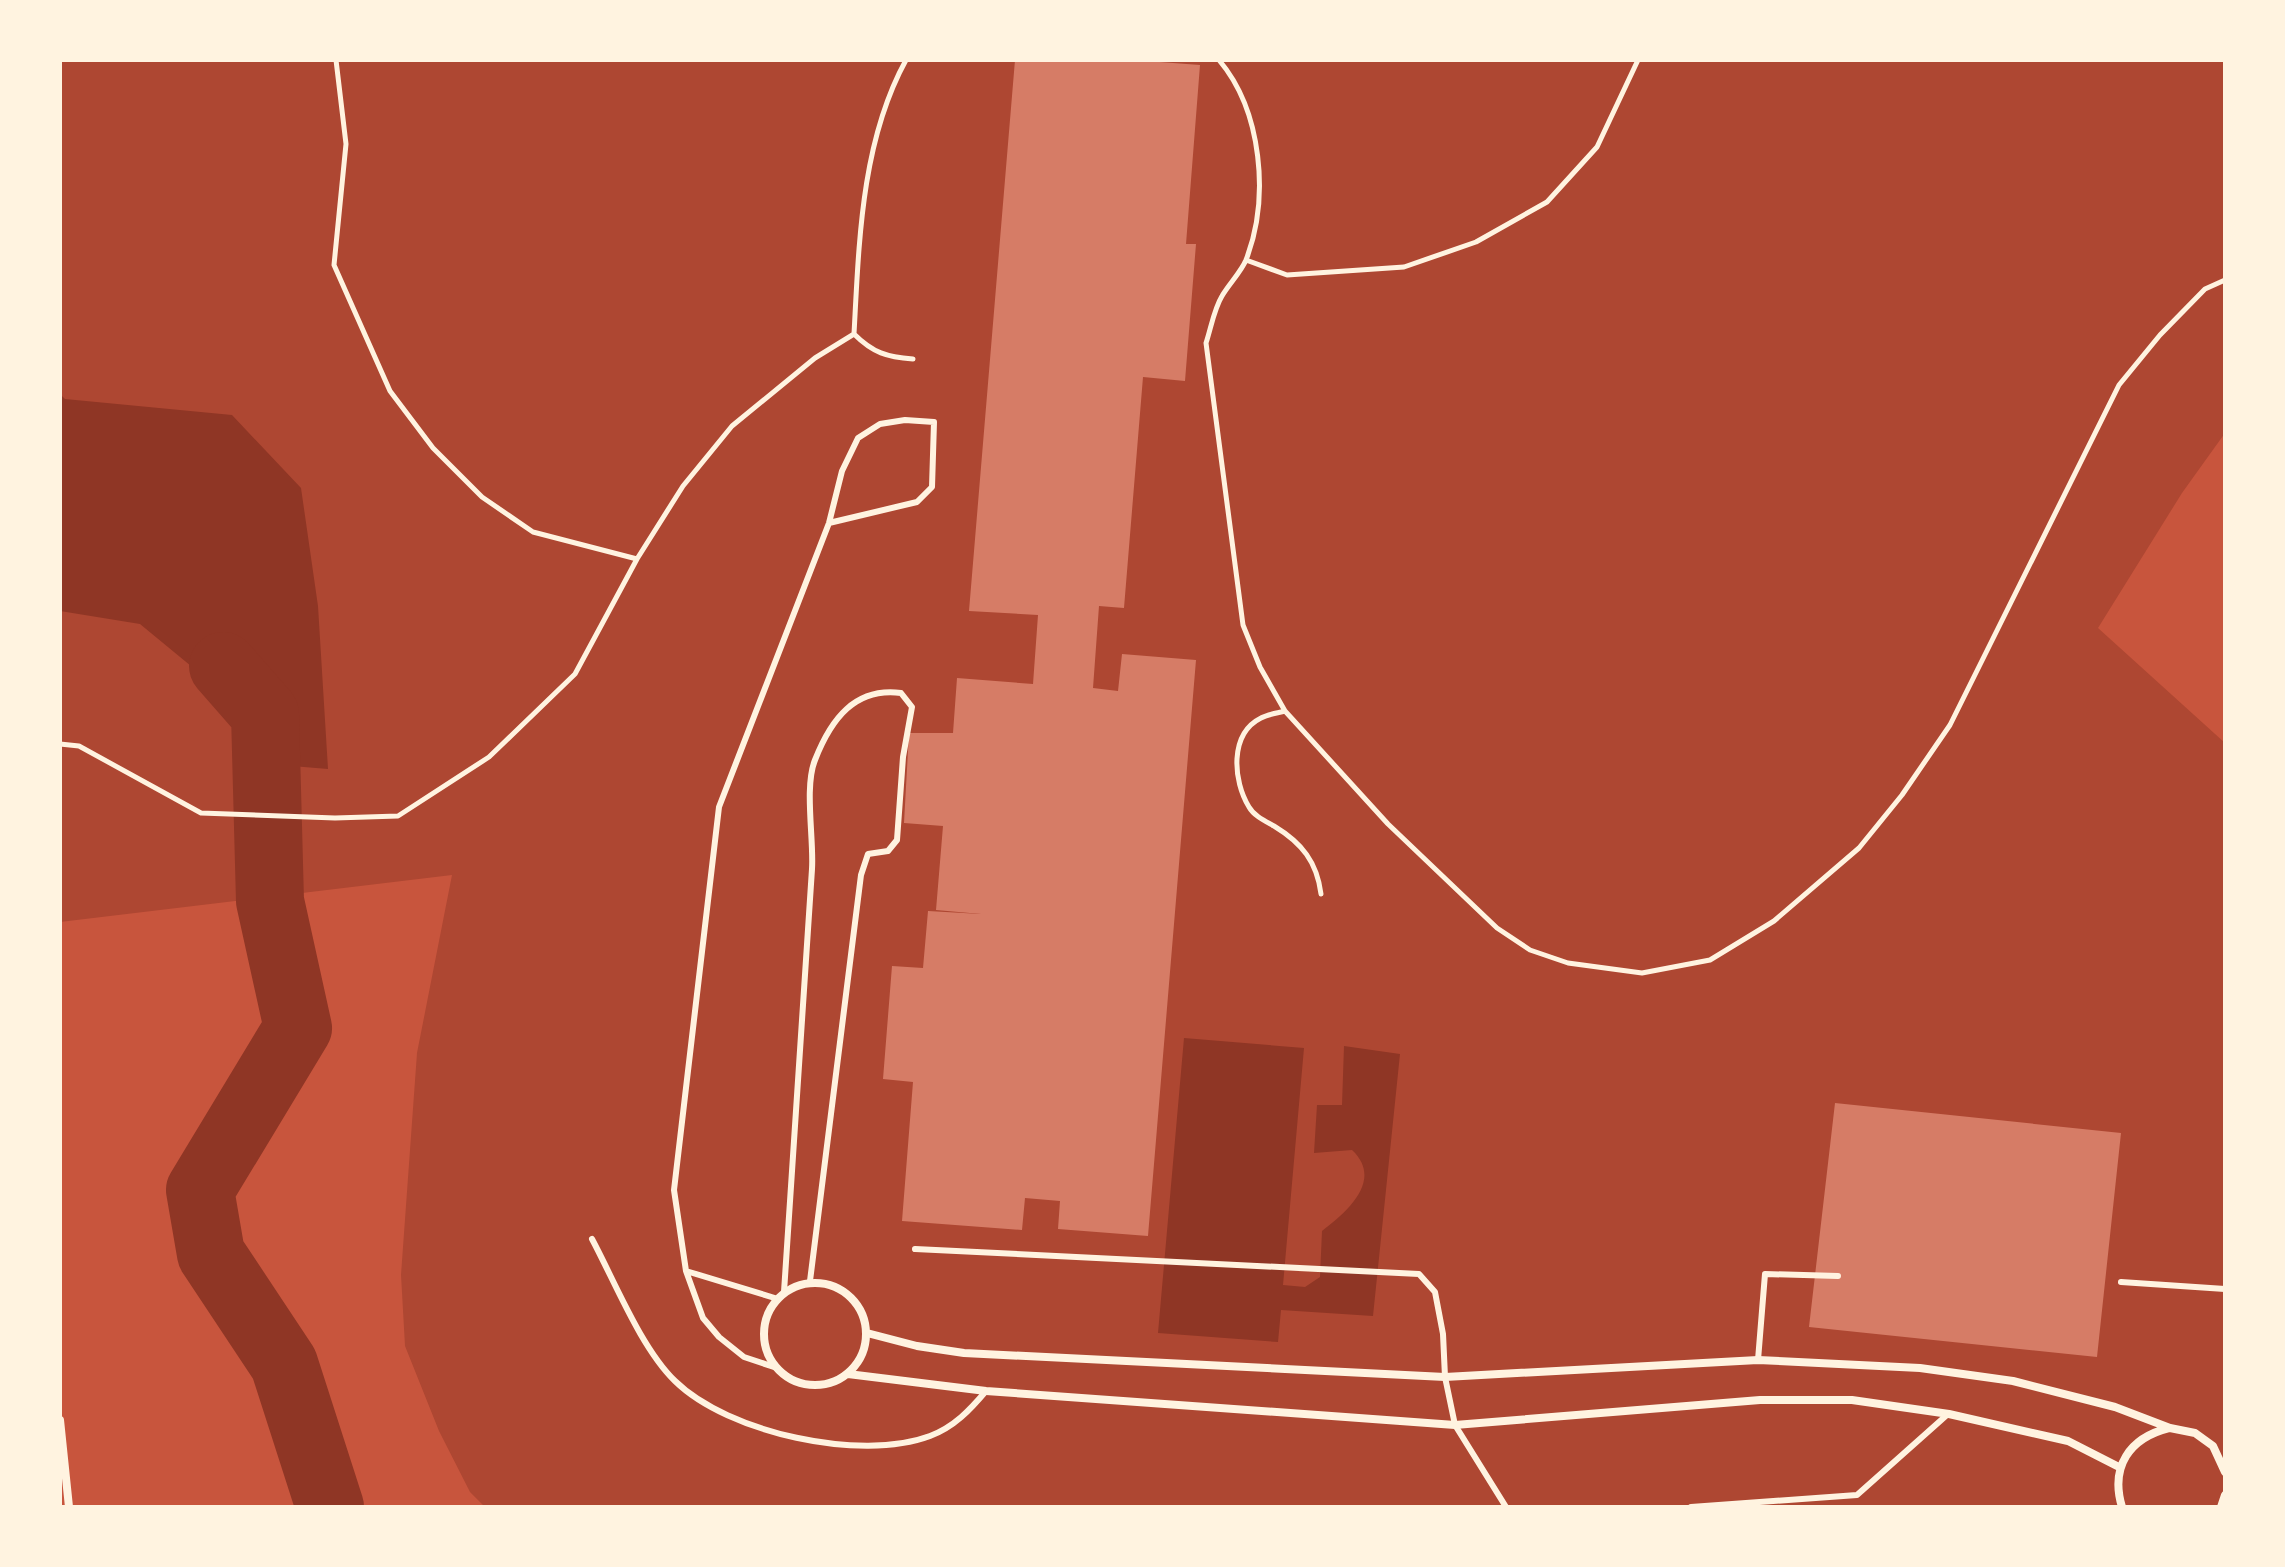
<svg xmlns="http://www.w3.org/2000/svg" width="2285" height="1567" font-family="'PT Sans',sans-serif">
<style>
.green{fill:#ae4732}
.water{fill:#8f3625}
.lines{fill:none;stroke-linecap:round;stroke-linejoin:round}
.river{stroke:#8f3625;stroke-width:68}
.building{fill:#d67c66}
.path{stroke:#fff3e0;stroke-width:5}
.service{stroke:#fff3e0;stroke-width:6}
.minor{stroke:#fff3e0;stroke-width:8}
</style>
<rect width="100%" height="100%" fill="#c8553d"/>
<!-- green -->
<path class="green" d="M 60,60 L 2225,60 L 2225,433 L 2182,493 L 2098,628 L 2225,743 L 2225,1507 L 485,1507 L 470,1492 L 439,1431 L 405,1346 L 401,1275 L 417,1053 L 452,875 L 60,922 Z"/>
<!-- water -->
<path class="water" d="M 60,394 L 65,399 L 232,415 L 301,488 L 318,606 L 328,769 L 280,765 L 231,699 L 140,624 L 60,611 Z
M 1184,1038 L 1304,1048 L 1283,1285 L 1305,1287 L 1320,1277 L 1322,1231 C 1347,1212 1384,1180 1352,1150 L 1314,1153 L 1317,1105 L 1342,1105 L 1344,1046 L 1400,1054 L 1373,1316 L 1281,1310 L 1278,1342 L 1158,1333 Z"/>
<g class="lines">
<!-- river -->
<path class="river" d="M 223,666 L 265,714 L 270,901 L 298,1028 L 200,1190 L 211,1254 L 284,1364 L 330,1507"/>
</g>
<!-- building -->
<path class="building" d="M 1015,60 L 1133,60 L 1200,65 L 1186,244 L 1196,244 L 1185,381 L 1143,377 L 1124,608 L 1099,606 L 1093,688 L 1118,691 L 1122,654 L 1196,660 L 1148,1236 L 1058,1229 L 1060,1201 L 1025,1198 L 1022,1230 L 902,1221 L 913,1082 L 883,1079 L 892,966 L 923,968 L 928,911 L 981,914 L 936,910 L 943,826 L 904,823 L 909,733 L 953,733 L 957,678 L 1033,684 L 1038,615 L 969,611 Z
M 1835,1103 L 2121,1133 L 2097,1357 L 1809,1327 Z"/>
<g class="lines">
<!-- path -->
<path class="path" d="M 336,60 L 346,144 L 334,265 L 390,391 L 433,448 L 482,497 L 533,532 L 637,559
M 1219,60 C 1262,111 1270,198 1246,260 C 1241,272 1229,284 1222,296 C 1214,309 1211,328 1206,343 L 1243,625 L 1260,667 L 1285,711 L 1388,824 L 1497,928 L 1530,950 L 1568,963 L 1642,973 L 1710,960 L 1774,921 L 1859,848 L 1902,795 L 1950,725 L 2119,385 L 2160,335 L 2205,289 L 2225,280
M 1246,260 L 1287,275 L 1404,267 L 1476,242 L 1547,202 L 1597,147 L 1638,60
M 854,334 C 873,353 887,357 913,359
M 1285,711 C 1278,713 1268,714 1261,718 C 1229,734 1233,781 1249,807 C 1254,816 1265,821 1274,826 C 1302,843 1317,862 1321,894
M 60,744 L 79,746 L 201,813 L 335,818 L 398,816 L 489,757 L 575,674 L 637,559 L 683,486 L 732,426 L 815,358 L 854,334 C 859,243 861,142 906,60"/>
<!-- service -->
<path class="service" d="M 592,1239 C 615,1282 641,1348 675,1381 C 728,1433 861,1462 930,1436 C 954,1427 970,1410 986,1391
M 915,1249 L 1419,1274 L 1435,1292 L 1443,1334 L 1445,1377 L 1455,1425 L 1506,1507
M 686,1271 L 778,1299
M 2121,1282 L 2225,1289
M 784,1292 C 794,1151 803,1010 812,869 C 814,839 804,787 815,760 C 831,719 855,687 901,693 L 912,707 L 903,757 L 897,840 L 888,851 L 868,854 L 861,875 L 810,1281
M 1758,1360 L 1765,1274 L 1838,1276
M 777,1368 L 744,1357 L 719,1337 L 703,1318 L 686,1271 L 674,1190 L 719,807 L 829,523 L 842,471 L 858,438 L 880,424 L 905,420 L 934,422 L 932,487 L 917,502 L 829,523
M 1691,1507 L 1857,1495 L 1948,1414"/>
<!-- minor -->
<path class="minor" d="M764 1334a51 51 0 1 1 102 0a51 51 0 1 1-102 0Z
M 867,1333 L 917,1346 L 964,1353 L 1445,1377 L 1758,1360 L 1920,1368 L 2013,1381 L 2115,1407 L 2170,1428 L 2195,1433 L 2213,1446 L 2225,1472
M 848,1374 L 986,1391 L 1455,1425 L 1760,1400 L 1852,1400 L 1949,1414 L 2068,1441 L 2119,1467
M 60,1420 L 69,1507
M 2122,1507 C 2110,1467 2129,1438 2169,1428
M 2221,1507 L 2225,1495"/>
</g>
<!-- border -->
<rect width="2285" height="1567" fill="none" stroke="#fff3e0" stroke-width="124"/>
</svg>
